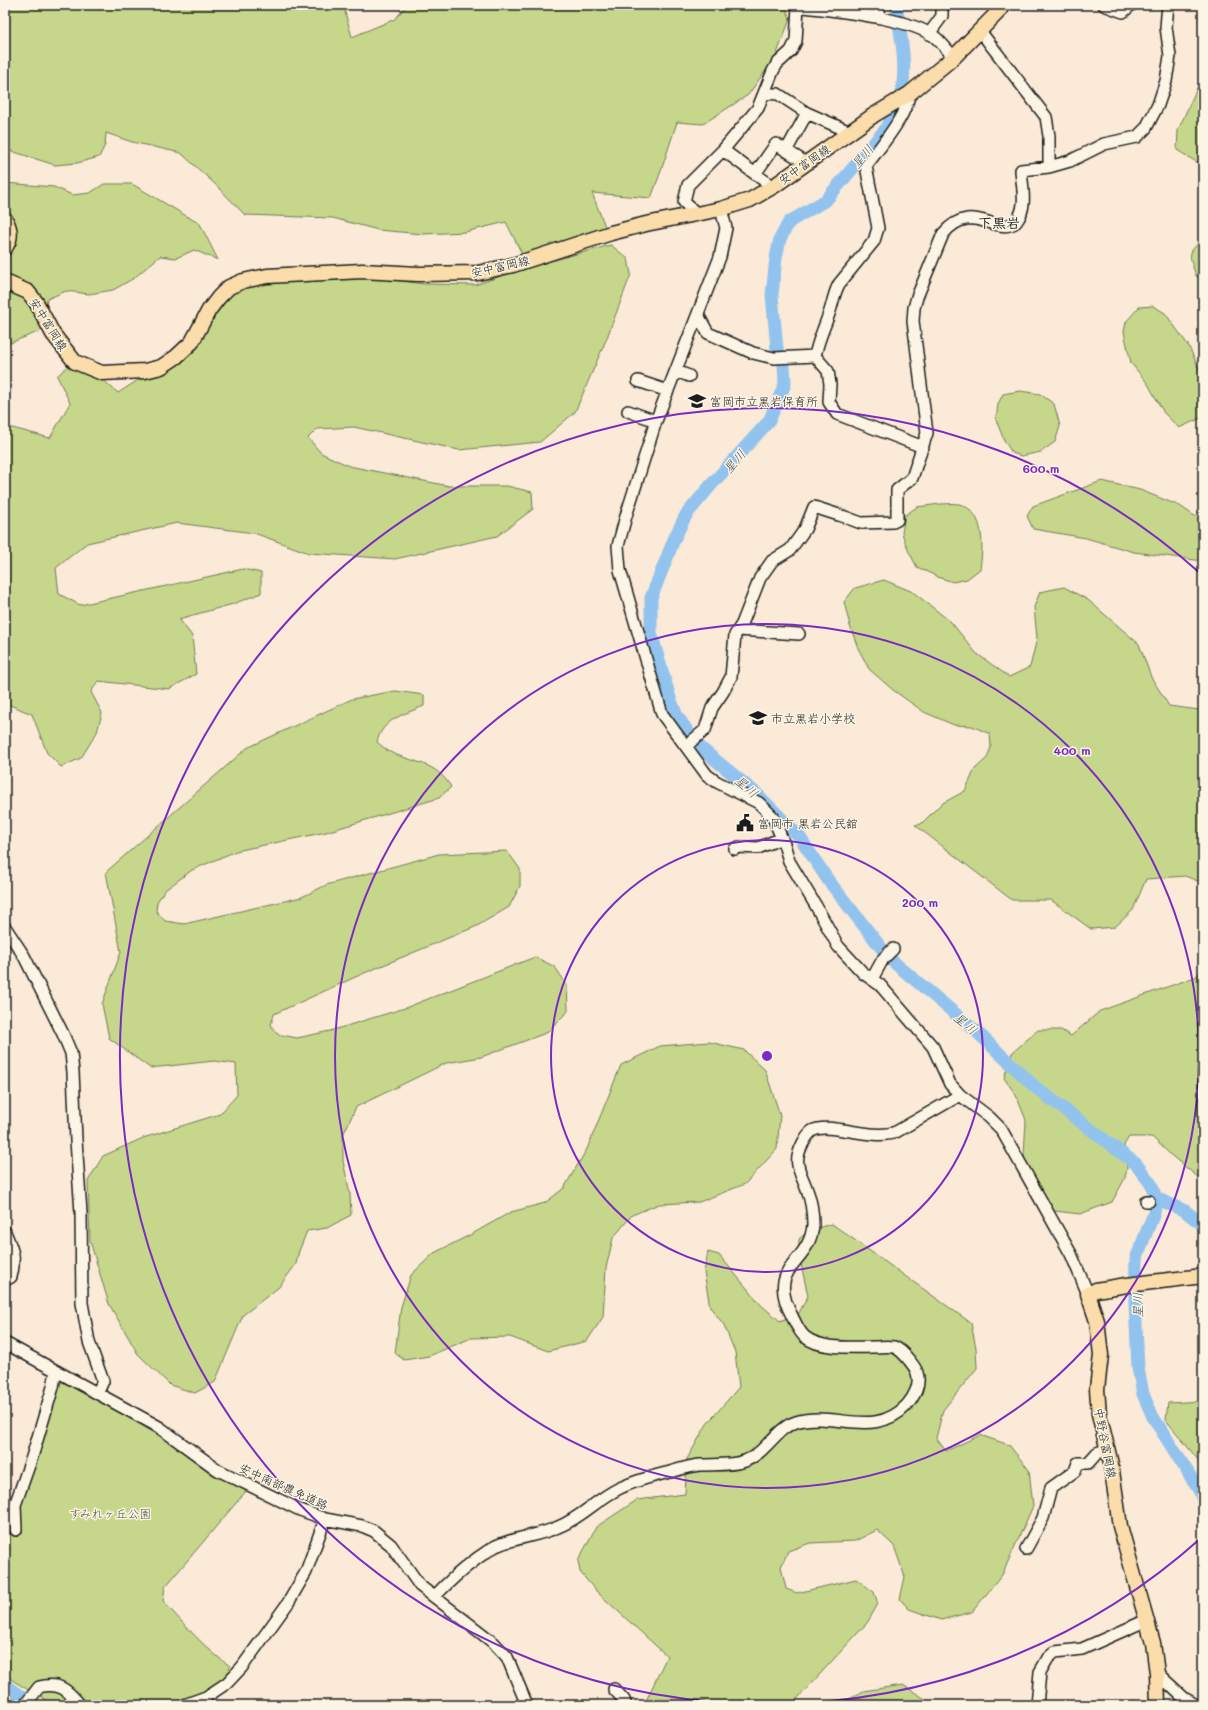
<svg xmlns="http://www.w3.org/2000/svg" width="1208" height="1710" font-family="Mali,'Klee One',sans-serif">
<style>
.green{fill:#c6d78c;stroke:#717a54}
.lines{fill:none;stroke-linecap:round;stroke-linejoin:round}
.river{stroke:#92c3ee;stroke-width:13}
.minor-casing{stroke:#1c1c1c;stroke-width:14}
.major-casing{stroke:#1c1c1c;stroke-width:17}
.minor{stroke:#fcf5e5;stroke-width:11}
.major{stroke:#faddab;stroke-width:14}
.ring{fill:none;stroke:#7b2cbf;stroke-width:2}
.labels{text-anchor:middle;dominant-baseline:central;stroke-width:3;stroke-linejoin:round;paint-order:stroke}
.street-label{font-size:12px;fill:#1c1c1c;stroke:#fcf5e5}
.poi-label{font-size:12px;fill:#1c1c1c;stroke:#fcf5e5;text-anchor:start}
.park-label{font-size:12px;fill:#4f543e;stroke:#fcf5e5}
.water-label{font-size:13px;font-style:italic;fill:#455666;stroke:#fcf5e5}
.quarter-label{font-size:14px;font-weight:bold;fill:#1c1c1c;stroke:#fcf5e5}
.centre{fill:#7b2cbf;stroke:#fcf5e5;stroke-width:2}
.ring-label{font-size:12px;text-anchor:middle;font-weight:bold;fill:#7b2cbf;stroke:#fcf5e5;stroke-width:3;stroke-linejoin:round;paint-order:stroke}
</style>
<rect width="100%" height="100%" fill="#faead7"/>
<filter id="ink" filterUnits="userSpaceOnUse"><feTurbulence type="fractalNoise" baseFrequency=".025" numOctaves="2"/><feDisplacementMap in="SourceGraphic" scale="8" xChannelSelector="R" yChannelSelector="G"/><feConvolveMatrix kernelMatrix="1 2 1 2 8 2 1 2 1" color-interpolation-filters="sRGB"/></filter>
<g filter="url(#ink)">
<!-- green -->
<path class="green" d="M 5,5 L 343,5 L 352,37 L 395,19 L 407,5 L 778,5 L 785,6 L 790,19 L 776,56 L 748,95 L 703,124 L 677,122 L 661,171 L 651,198 L 592,193 L 606,229 L 522,254 L 506,222 L 465,232 L 423,234 L 378,230 L 333,218 L 245,215 L 217,186 L 181,153 L 132,142 L 106,133 L 105,145 L 99,157 L 77,163 L 55,165 L 5,149 Z
M 1203,83 L 1203,166 L 1177,150 L 1178,130 L 1198,86 Z
M 5,183 L 54,187 L 72,195 L 90,193 L 104,184 L 132,184 L 200,224 L 218,260 L 194,250 L 176,258 L 160,256 L 134,278 L 113,290 L 89,294 L 66,291 L 47,299 L 43,330 L 5,345 Z
M 1203,240 L 1203,279 L 1196,276 C 1190,257 1185,253 1203,240 Z
M 611,245 L 628,259 L 631,274 L 606,340 L 575,412 L 540,442 L 459,450 L 354,427 L 317,429 L 308,438 L 321,453 L 349,466 L 449,486 L 507,486 L 532,492 L 533,509 L 497,536 L 395,559 L 309,553 L 254,533 L 177,523 L 87,543 L 56,568 L 59,594 L 80,605 L 243,569 L 261,573 L 261,593 L 233,604 L 179,619 L 192,636 L 196,674 L 169,689 L 98,681 L 91,692 L 102,713 L 97,732 L 81,758 L 61,767 L 47,753 L 32,714 L 5,703 L 5,426 L 50,438 L 70,403 L 57,376 L 69,365 L 86,375 L 102,379 L 118,393 L 146,375 L 163,370 L 221,300 L 244,285 L 360,276 L 425,284 L 475,285 L 524,268 Z
M 1153,306 L 1165,313 L 1188,345 L 1203,377 L 1203,417 L 1179,428 L 1164,413 L 1148,384 L 1131,363 L 1124,332 L 1126,322 L 1139,307 Z
M 1020,391 L 1040,394 L 1054,404 L 1060,426 L 1055,442 L 1041,452 L 1021,456 L 1012,453 L 1004,440 L 996,420 L 998,404 L 1003,394 Z
M 1102,481 L 1140,490 L 1180,506 L 1203,522 L 1203,561 L 1134,552 L 1086,538 L 1033,529 L 1027,516 L 1033,506 Z
M 940,504 C 946,504 953,503 959,504 C 986,511 983,548 980,569 L 967,579 L 953,582 L 938,577 L 917,567 L 908,550 L 902,533 L 905,515 L 917,507 Z
M 884,580 L 913,592 L 951,622 L 976,653 L 1009,677 L 1030,667 L 1037,638 L 1034,607 L 1040,592 L 1064,587 L 1088,600 L 1139,644 L 1151,677 L 1169,706 L 1199,710 L 1203,708 L 1203,883 L 1185,876 L 1146,879 L 1133,910 L 1115,927 L 1091,929 L 1051,900 L 1012,900 L 915,825 L 921,824 L 941,804 L 965,791 L 975,769 L 987,758 L 991,747 L 990,734 L 972,726 L 954,725 L 924,712 L 893,690 L 869,669 L 858,648 L 850,626 L 844,602 L 855,588 Z
M 395,691 L 424,695 L 424,706 C 405,714 382,719 377,742 C 382,746 387,751 392,753 C 415,763 436,762 451,787 L 439,798 L 326,832 L 236,851 L 192,870 L 165,890 L 157,902 L 156,911 L 165,921 L 184,924 L 302,897 L 326,885 L 439,854 L 507,851 L 520,869 L 520,886 L 509,907 L 477,926 L 362,974 L 274,1014 L 271,1025 L 277,1034 L 297,1038 L 330,1031 L 405,1008 L 535,957 L 555,967 L 567,985 L 568,1011 L 546,1033 L 481,1057 L 446,1063 L 356,1107 L 343,1135 L 343,1161 L 350,1194 L 351,1215 L 327,1228 L 307,1231 L 299,1251 L 296,1264 L 279,1287 L 243,1315 L 215,1382 L 195,1393 L 170,1385 L 138,1354 L 109,1304 L 90,1241 L 88,1181 L 103,1156 L 143,1138 L 220,1114 L 237,1095 L 236,1064 L 214,1061 L 150,1068 L 109,1038 L 102,1004 L 121,952 L 106,872 L 247,748 L 352,699 Z
M 1203,970 L 1203,1181 L 1173,1157 L 1152,1137 L 1129,1137 L 1124,1145 L 1127,1167 L 1125,1178 L 1112,1202 L 1080,1214 L 1046,1210 L 1030,1190 L 1024,1156 L 1026,1120 L 1016,1095 L 1004,1078 L 1012,1053 L 1038,1030 L 1061,1030 L 1071,1036 L 1100,1011 L 1195,977 Z
M 709,1042 L 744,1050 L 765,1070 L 780,1115 L 777,1149 L 745,1184 L 699,1202 L 659,1204 L 632,1215 L 613,1238 L 606,1268 L 603,1317 L 587,1341 L 548,1351 L 510,1337 L 471,1338 L 429,1356 L 404,1360 L 395,1353 L 401,1307 L 411,1275 L 434,1253 L 472,1234 L 511,1212 L 545,1203 L 564,1188 L 587,1149 L 621,1065 L 660,1046 Z
M 832,1224 L 971,1323 L 976,1348 L 977,1368 L 943,1410 L 936,1438 L 946,1451 L 980,1435 L 1009,1445 L 1029,1470 L 1033,1506 L 1002,1575 L 972,1612 L 941,1620 L 909,1609 L 900,1599 L 905,1577 L 894,1546 L 877,1530 L 855,1541 L 810,1543 L 788,1551 L 781,1567 L 786,1589 L 797,1593 L 856,1579 L 874,1592 L 878,1604 L 867,1623 L 797,1699 L 786,1705 L 644,1705 L 667,1656 L 596,1591 L 580,1572 L 578,1561 L 596,1527 L 637,1500 L 685,1494 L 687,1459 L 707,1424 L 739,1387 L 735,1352 L 724,1325 L 710,1307 L 704,1272 L 708,1252 L 719,1255 L 762,1306 L 780,1321 L 799,1313 L 808,1296 L 799,1255 L 799,1239 L 809,1230 Z
M 61,1376 L 169,1442 L 213,1475 L 247,1490 L 165,1587 L 163,1601 C 183,1623 205,1649 230,1666 L 229,1668 L 233,1672 L 208,1690 L 171,1705 L 53,1705 L 32,1690 L 30,1691 L 12,1680 L 5,1671 L 5,1514 L 11,1519 Z
M 1203,1401 L 1203,1466 L 1166,1420 L 1168,1403 Z
M 903,1685 L 930,1702 L 931,1705 L 840,1705 L 863,1691 Z"/>
<g class="lines">
<!-- river -->
<path class="river" d="M 896,5 C 900,32 907,62 902,89 C 899,102 892,118 885,130 L 826,200 L 789,222 L 780,239 L 776,258 L 772,295 L 777,349 L 784,365 L 785,384 L 769,421 L 711,485 L 686,515 L 675,537 L 651,598 L 651,633 L 670,698 L 677,716 L 692,738 L 702,749 L 757,794 L 799,836 L 828,880 L 890,959 L 977,1032 L 1035,1087 L 1136,1164 L 1151,1184 L 1156,1198 L 1154,1213 L 1136,1259 L 1135,1303 L 1138,1368 L 1143,1394 L 1153,1417 L 1199,1490 L 1203,1500
M 1156,1198 L 1185,1211 L 1203,1225
M 5,1685 L 32,1705"/>
<!-- minor casing -->
<g class="minor-casing">
<path id="minor" d="M 878,5 L 880,18
M 1104,5 L 1123,12 L 1131,5
M 980,31 L 1046,117 L 1049,136 L 1049,167
M 929,34 L 942,16 L 942,5
M 764,93 L 778,94 L 807,113 L 850,132
M 909,94 C 907,116 879,148 866,166 L 878,228 L 874,241 L 839,284 C 834,293 833,302 830,311 C 825,326 818,340 815,356 L 828,371 L 830,384 L 829,402 L 837,414 L 923,447
M 723,150 L 773,187
M 786,151 L 807,113
M 755,174 L 776,144 L 806,163
M 721,209 L 726,228 L 720,257 L 656,421 L 626,516 L 618,546 L 620,570 L 662,714 L 707,775 L 717,782 L 759,803 L 773,817 L 784,844 L 789,861 L 816,906 L 838,946 L 863,973 L 880,985 L 933,1047 L 950,1084 L 960,1095 L 989,1117 L 1001,1129 L 1071,1254 L 1088,1294
M 697,214 L 684,202 L 688,185 L 723,150 L 758,108 L 773,71 L 777,64 L 791,51 L 796,41 L 798,6 C 832,11 909,17 935,37 C 942,43 948,51 954,57
M 698,315 L 708,333 L 753,353 L 774,358 L 815,356
M 676,371 L 689,376
M 638,381 L 668,391
M 628,411 L 656,421
M 738,630 L 799,634
M 686,746 L 705,730 L 712,708 L 723,692 L 731,677 L 735,635 L 742,624 L 760,578 L 772,561 L 790,550 L 805,529 L 814,507 L 845,517 L 861,523 L 893,522 L 897,520 L 897,490 L 912,478 L 927,433 L 913,321 L 914,308 L 917,297 L 943,234 C 972,199 996,237 1016,222 C 1028,207 1022,187 1021,170 L 1049,167 L 1070,161 L 1104,144 L 1137,137 L 1146,128 L 1158,105 L 1166,81 L 1170,56 L 1166,27 L 1168,5
M 735,849 L 739,847 L 758,848 L 782,838
M 5,927 L 24,956 L 63,1034 L 71,1053 L 73,1072 L 76,1140 L 81,1213 L 82,1303 L 89,1342 L 103,1381 L 98,1392
M 872,979 L 883,959 L 893,949
M 1146,1201 L 1149,1201
M 5,1232 C 13,1251 16,1257 11,1277 L 5,1280
M 5,1343 L 159,1427 L 218,1470 L 300,1510 L 325,1519 L 362,1526 L 374,1531 L 391,1545 L 420,1586 L 494,1643 L 507,1657 L 527,1705
M 16,1530 L 15,1505 L 32,1457 L 53,1387 L 56,1371
M 1026,1549 L 1043,1518 L 1051,1488 L 1075,1471 L 1078,1463 L 1088,1463 L 1097,1453 L 1108,1449
M 434,1597 C 450,1580 460,1571 479,1557 C 484,1554 490,1549 496,1546 C 516,1537 539,1536 558,1527 C 581,1518 596,1500 618,1489 C 634,1481 653,1476 670,1472 C 680,1469 690,1466 700,1465 C 715,1464 730,1466 745,1461 C 766,1453 776,1428 796,1422 C 834,1410 874,1440 907,1405 C 914,1397 921,1384 917,1373 C 916,1368 912,1364 909,1360 C 905,1355 900,1349 894,1347 C 888,1346 880,1347 874,1347 C 855,1347 821,1350 805,1337 C 799,1332 795,1322 792,1316 C 765,1265 810,1265 813,1225 C 813,1214 811,1200 807,1190 C 800,1170 792,1164 803,1143 C 805,1139 808,1134 812,1131 C 828,1121 872,1141 896,1132 L 960,1095
M 1157,1673 L 1184,1698 L 1196,1705
M 614,1689 L 624,1700 L 626,1705
M 25,1705 L 39,1687 C 59,1682 67,1689 80,1705
M 184,1705 L 206,1697 L 227,1683 L 242,1667 L 288,1603 L 306,1572 L 325,1519
M 1037,1705 L 1040,1672 L 1048,1658 L 1055,1652 L 1082,1649 L 1147,1620"/>
</g>
<!-- major casing -->
<g class="major-casing">
<path id="major" d="M 5,219 C 11,229 12,238 5,248
M 5,282 L 28,292 L 36,302 L 53,334 L 75,362 L 102,373 L 145,371 L 161,367 L 176,357 L 192,342 L 209,310 L 219,297 L 229,287 L 243,281 L 267,276 L 362,271 L 418,274 L 478,273 L 513,265 L 611,233 L 646,224 L 721,209 L 750,200 L 774,186 L 874,115 L 909,94 L 954,57 L 998,12 L 1003,5
M 1158,1705 L 1157,1673 L 1153,1643 L 1120,1526 L 1111,1464 L 1099,1414 L 1097,1389 L 1101,1355 L 1097,1321 L 1088,1294 L 1096,1290 L 1127,1285 L 1203,1276"/>
</g>
<!-- minor -->
<use href="#minor" class="minor"/>
<!-- major -->
<use href="#major" class="major"/>
</g>
</g>
<!-- distance rings -->
<g class="ring">
<circle cx="767" cy="1056" r="216"/>
<circle cx="767" cy="1056" r="432"/>
<path d="M1201 1538A648 648 0 1 1 1201 574"/>
</g>
<!-- icons -->
<defs>
<g id="school-bare" transform="scale(1.38)"><path d="M0-5L7-2L0 1L-7-2ZM-4 1L0 2.5L4 1V4Q0 6-4 4Z" fill="#1c1c1c" stroke="#fcf5e5" stroke-width="2.5" paint-order="stroke"/></g>
<g id="civic-bare" transform="scale(1.38)"><path d="M-.6-6.5H3V-4.5H.6V-3L4-1V1h2V6H-6V1h2V-1L-.6-3ZM-1.2 2.5V6h2.4V2.5Z" fill="#1c1c1c" stroke="#fcf5e5" stroke-width="2.5" paint-order="stroke"/></g>
</defs>
<g fill-rule="evenodd">
<use href="#school-bare" x="697" y="401"/>
<use href="#school-bare" x="758" y="718"/>
<use href="#civic-bare" x="745" y="823"/>
</g>
<g class="labels">
<!-- street labels -->
<g class="street-label">
<text transform="translate(804 164) rotate(-35)">安中富岡線</text>
<text transform="translate(500 266) rotate(-13)">安中富岡線</text>
<text transform="translate(49 324) rotate(58)">安中富岡線</text>
<text transform="translate(1106 1443) rotate(79)">中野谷富岡線</text>
<text transform="translate(284 1486) rotate(24)">安中南部農免道路</text>
</g>
<!-- poi labels -->
<g class="poi-label">
<text x="710" y="401">富岡市立黒岩保育所</text>
<text x="771" y="718">市立黒岩小学校</text>
<text x="758" y="823">富岡市 黒岩公民舘</text>
</g>
<!-- park labels -->
<g class="park-label">
<text x="110" y="1513">すみれヶ丘公園</text>
</g>
<!-- water labels -->
<g class="water-label">
<text transform="translate(862 156) rotate(-51)">星川</text>
<text transform="translate(734 461) rotate(-49)">星川</text>
<text transform="translate(747 786) rotate(40)">星川</text>
<text transform="translate(966 1023) rotate(40)">星川</text>
<text transform="translate(1137 1305) rotate(-91)">星川</text>
</g>
<!-- quarter labels -->
<g class="quarter-label">
<text x="999" y="222">下黒岩</text>
</g>
</g>
<circle cx="767" cy="1056" r="6" class="centre"/>
<g class="ring-label">
<text x="1041" y="473">600 m</text>
<text x="1072" y="755">400 m</text>
<text x="920" y="907">200 m</text>
</g>
<!-- margin -->
<rect width="1208" height="1710" fill="none" stroke="#fcf5e5" stroke-width="20"/>
<rect x="10" y="10" width="1188" height="1690" fill="none" stroke="#1c1c1c" stroke-width="1.5" filter="url(#ink)"/>
</svg>
